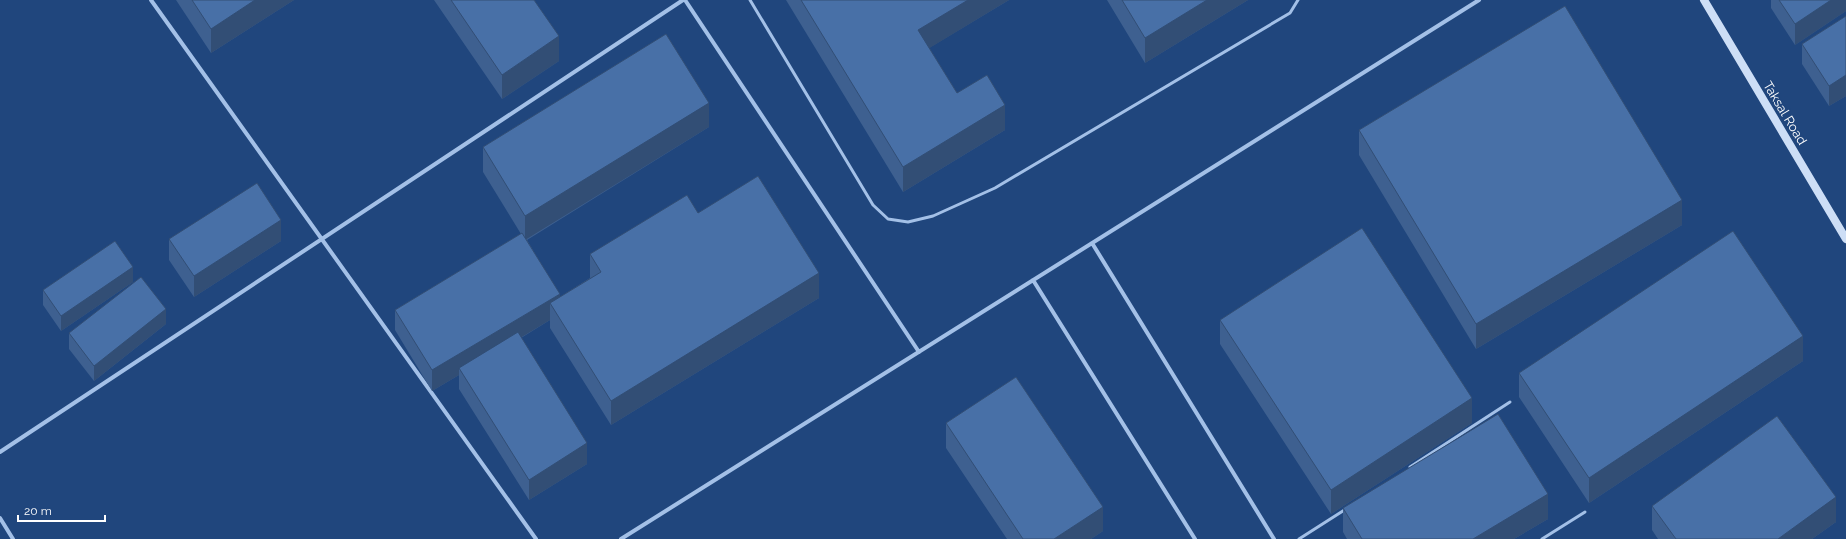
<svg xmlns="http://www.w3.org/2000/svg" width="1846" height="539" font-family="Raleway,sans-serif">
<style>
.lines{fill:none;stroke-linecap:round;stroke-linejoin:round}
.lane{stroke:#a3c0e7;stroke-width:3}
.street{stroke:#a3c0e7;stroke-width:4}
.secondary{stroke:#cddef6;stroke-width:8}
.wall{fill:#3e6090}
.shaded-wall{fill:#324e75}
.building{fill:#4870a7;stroke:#324e75}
.labels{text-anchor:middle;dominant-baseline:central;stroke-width:3;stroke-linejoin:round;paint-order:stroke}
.street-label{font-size:13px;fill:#fff;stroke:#20467d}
</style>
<rect width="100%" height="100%" fill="#20467d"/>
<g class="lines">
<!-- lane -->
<path class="lane" d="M 750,0 L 873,205 L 888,219 L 908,222 L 933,216 L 995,188 L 1290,13 L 1298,0
M 1410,467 L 1510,402
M 1299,539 L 1346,509
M 1542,539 L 1585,512"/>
<!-- street -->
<path class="street" d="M 151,0 L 536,539
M 685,0 L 919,352
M 1092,243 L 1274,539
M 1033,280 L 1195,539
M 0,452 L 683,0
M 0,518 L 13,539
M 621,539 L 1479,0"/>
<!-- secondary -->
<path class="secondary" d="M 1704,0 L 1846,239"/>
</g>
<!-- wall -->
<path class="wall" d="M 176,0 L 294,0 L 211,53 Z
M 434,0 L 534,0 L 559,61 L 502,99 Z
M 786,0 L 1009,0 L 929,48 L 957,93 L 1005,130 L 903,192 Z
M 1107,0 L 1248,0 L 1145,63 Z
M 1771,0 L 1846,0 L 1846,11 L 1795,45 L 1771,8 Z
M 1846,16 L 1846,96 L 1829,106 L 1802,64 L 1802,44 Z
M 709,127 L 527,240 L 560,297 L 590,278 L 590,254 L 698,213 L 819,298 L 611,425 L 550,328 L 550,320 L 521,338 L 587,464 L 529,500 L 459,389 L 459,375 L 432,391 L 395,330 L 395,310 L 521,234 L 483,172 L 483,147 Z
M 1359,130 L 1682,225 L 1476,349 L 1359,155 Z
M 169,239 L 281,241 L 194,297 L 169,260 Z
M 133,282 L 61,331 L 43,305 L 43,290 Z
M 1220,320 L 1472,423 L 1331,514 L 1220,344 Z
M 166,324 L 94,381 L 69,349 L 69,333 Z
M 1803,361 L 1589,503 L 1519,397 L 1519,373 Z
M 946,423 L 1103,531 L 1091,539 L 1007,539 L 946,448 Z
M 1652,506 L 1836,522 L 1812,539 L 1658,539 L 1652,530 Z
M 1343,508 L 1548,519 L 1514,539 L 1347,539 L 1343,532 Z"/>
<!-- shaded-wall -->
<path class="shaded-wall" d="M 255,0 L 294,0 L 211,53 L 211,29 Z
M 968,0 L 1009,0 L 918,55 L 918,30 Z
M 1207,0 L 1248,0 L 1145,63 L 1145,38 Z
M 1831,0 L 1846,0 L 1846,11 L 1795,45 L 1795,24 Z
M 559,36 L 559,61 L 502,99 L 502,75 Z
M 1846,75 L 1846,96 L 1829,106 L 1829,86 Z
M 709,103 L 709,127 L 525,240 L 525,216 Z
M 1005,105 L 1005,130 L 903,192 L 903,167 Z
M 1682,200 L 1682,225 L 1476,349 L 1476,324 Z
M 281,220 L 281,241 L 194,297 L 194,276 Z
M 133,267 L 133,282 L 61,331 L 61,316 Z
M 819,273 L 819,298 L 611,425 L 611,401 Z
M 560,294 L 560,314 L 550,303 L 550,320 L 462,373 L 459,368 L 459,375 L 432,391 L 432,370 Z
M 166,309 L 166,324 L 94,381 L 94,366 Z
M 1803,336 L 1803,361 L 1589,503 L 1589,478 Z
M 1472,398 L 1472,423 L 1331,514 L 1331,490 Z
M 587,443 L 587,464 L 529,500 L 529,480 Z
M 1548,494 L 1548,519 L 1514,539 L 1473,539 Z
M 1836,497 L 1836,522 L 1812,539 L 1778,539 Z
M 1103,507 L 1103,531 L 1091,539 L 1054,539 Z"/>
<!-- building -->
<path class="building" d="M 192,0 L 255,0 L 211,29 Z
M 451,0 L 534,0 L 559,36 L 502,75 Z
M 801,0 L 968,0 L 918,30 L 957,93 L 987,75 L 1005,105 L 903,167 Z
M 1122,0 L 1207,0 L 1145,38 Z
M 1779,0 L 1831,0 L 1795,24 Z
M 1565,6 L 1682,200 L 1476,324 L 1359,130 Z
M 1846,16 L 1846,75 L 1829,86 L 1802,44 Z
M 666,34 L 709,103 L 525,216 L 483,147 Z
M 758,176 L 819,273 L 611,401 L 550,303 L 601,272 L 590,254 L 687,195 L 698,213 Z
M 257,183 L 281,220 L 194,276 L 169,239 Z
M 1362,228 L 1472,398 L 1331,490 L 1220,320 Z
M 1733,231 L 1803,336 L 1589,478 L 1519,373 Z
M 522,233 L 560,294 L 432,370 L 395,310 Z
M 115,241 L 133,267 L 61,316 L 43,290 Z
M 141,277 L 166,309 L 94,366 L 69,333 Z
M 518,332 L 587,443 L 529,480 L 459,368 Z
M 1016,377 L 1103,507 L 1054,539 L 1023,539 L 946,423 Z
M 1498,414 L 1548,494 L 1473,539 L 1362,539 L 1343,508 Z
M 1777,416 L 1836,497 L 1778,539 L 1676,539 L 1652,506 Z"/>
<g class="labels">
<!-- street labels -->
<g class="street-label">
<text transform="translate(1785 113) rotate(59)">Taksal Road</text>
</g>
</g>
<!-- scale -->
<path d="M18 515v6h87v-6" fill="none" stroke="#ffffff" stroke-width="2"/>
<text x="24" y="515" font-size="12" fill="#ffffff" stroke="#20467d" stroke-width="3" paint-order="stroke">20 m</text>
</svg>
